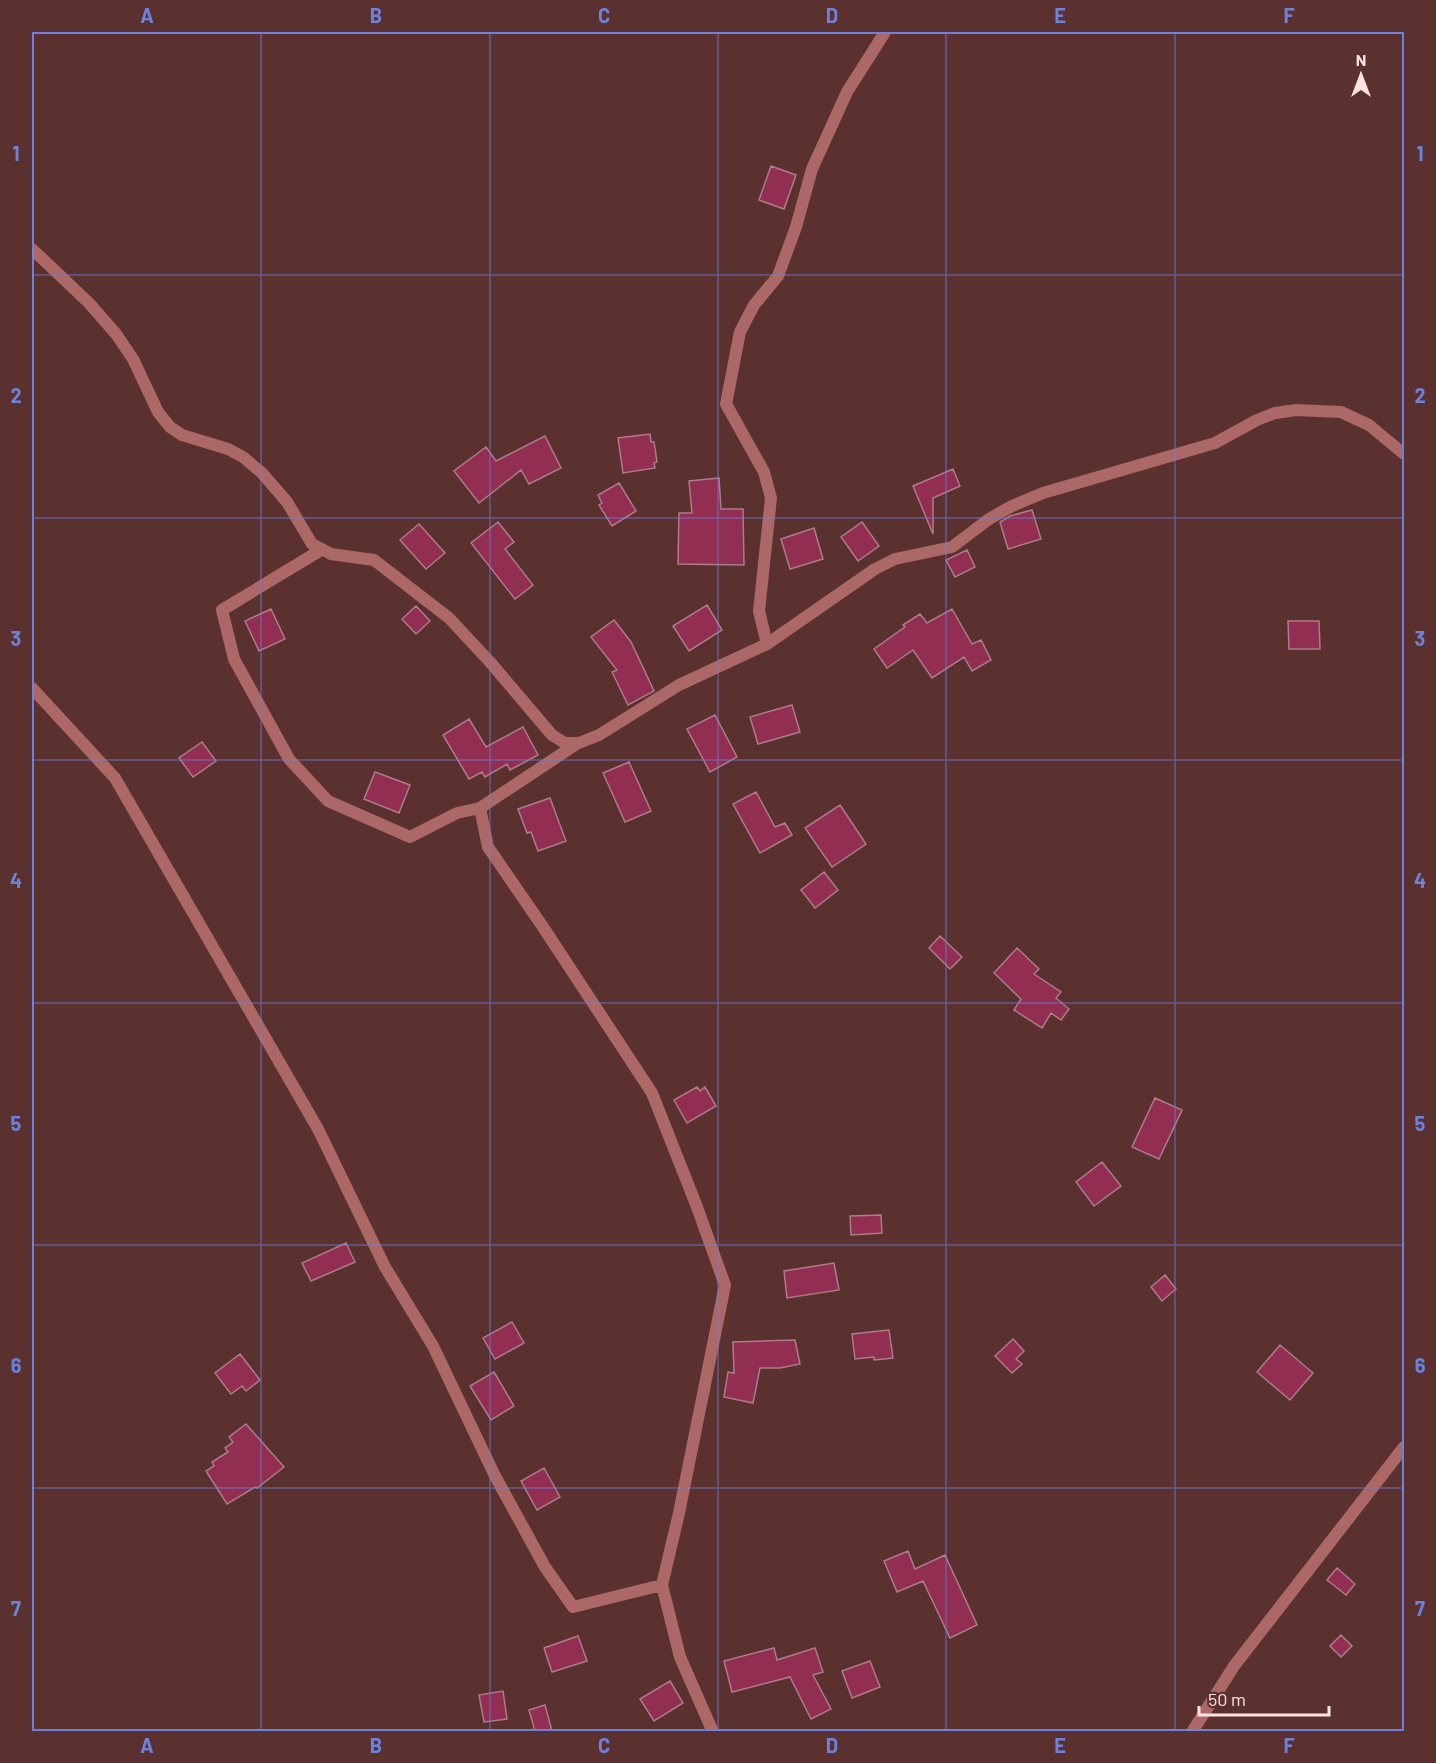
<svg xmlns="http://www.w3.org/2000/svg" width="1436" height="1763" font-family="Barlow,sans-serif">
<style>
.building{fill:#912e51;stroke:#ac7c88;stroke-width:1.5}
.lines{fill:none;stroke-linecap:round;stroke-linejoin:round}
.minor{stroke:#ac6866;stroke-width:12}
.grid{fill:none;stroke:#6c82dc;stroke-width:1.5;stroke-opacity:0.55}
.neatline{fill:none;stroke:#6c82dc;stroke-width:2}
.grid-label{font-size:20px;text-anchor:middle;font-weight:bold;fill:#6c82dc}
</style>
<rect width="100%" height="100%" fill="#5b3130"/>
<!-- building -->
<path class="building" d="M 771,166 L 796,175 L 784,209 L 759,200 Z
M 650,434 L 651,442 L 654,442 L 657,462 L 654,463 L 655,468 L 623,473 L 618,438 Z
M 545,436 L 561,468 L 529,484 L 521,470 L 479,503 L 454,471 L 486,447 L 496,461 Z
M 953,469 L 960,486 L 933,498 L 933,534 L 913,486 Z
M 719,478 L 721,509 L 743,509 L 744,565 L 678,564 L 679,513 L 692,513 L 689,481 Z
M 619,483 L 636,511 L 612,526 L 599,505 L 602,503 L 598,495 Z
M 1032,510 L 1041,539 L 1008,549 L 1000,522 L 1010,516 Z
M 498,522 L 514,542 L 505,549 L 533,585 L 515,599 L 471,543 Z
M 862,522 L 879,546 L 858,561 L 841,537 Z
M 419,524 L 445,553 L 426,569 L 400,540 Z
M 814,528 L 823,559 L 790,569 L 781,539 Z
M 967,550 L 975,567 L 955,577 L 946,560 Z
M 707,605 L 722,630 L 689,651 L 673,626 Z
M 416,606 L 430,621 L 416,634 L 402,619 Z
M 271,609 L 285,639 L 259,651 L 245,621 Z
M 952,609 L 972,644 L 981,640 L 991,660 L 972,671 L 964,657 L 932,678 L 913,650 L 887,668 L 874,649 L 905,627 L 903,625 L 920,614 L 927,623 Z
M 614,620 L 631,642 L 654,691 L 628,705 L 612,672 L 617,670 L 591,637 Z
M 1288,621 L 1319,621 L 1320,649 L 1289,649 Z
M 792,705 L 800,732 L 758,744 L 750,717 Z
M 715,715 L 737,757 L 710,772 L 687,729 Z
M 469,719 L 486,747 L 523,727 L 538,755 L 510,770 L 507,764 L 485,777 L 482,772 L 469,779 L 443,735 Z
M 202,742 L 216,761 L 193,777 L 179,758 Z
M 629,762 L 651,811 L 625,822 L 603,773 Z
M 375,772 L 410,785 L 399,813 L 364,799 Z
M 756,792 L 775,827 L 785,823 L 792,835 L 760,853 L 733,804 Z
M 550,798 L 566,841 L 538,851 L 531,832 L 527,833 L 518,809 Z
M 840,805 L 866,844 L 832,867 L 805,828 Z
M 824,872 L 838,890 L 815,908 L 801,890 Z
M 940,936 L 962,957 L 950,969 L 929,948 Z
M 1017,948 L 1039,969 L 1034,974 L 1061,992 L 1056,998 L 1069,1009 L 1061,1020 L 1051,1013 L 1042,1028 L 1014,1010 L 1021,999 L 994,973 Z
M 697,1087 L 700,1091 L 705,1087 L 716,1106 L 687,1123 L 674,1100 Z
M 1155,1098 L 1182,1110 L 1159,1159 L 1132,1147 Z
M 1102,1162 L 1121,1186 L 1094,1206 L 1076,1182 Z
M 881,1215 L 882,1233 L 851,1235 L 850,1216 Z
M 346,1243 L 355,1262 L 311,1281 L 302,1263 Z
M 834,1263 L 839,1290 L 787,1298 L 784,1271 Z
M 1165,1275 L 1176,1289 L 1162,1301 L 1151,1287 Z
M 512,1322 L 524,1343 L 495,1359 L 483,1338 Z
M 889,1330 L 893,1358 L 874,1360 L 874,1357 L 855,1359 L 852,1334 Z
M 1013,1339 L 1024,1351 L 1016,1359 L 1022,1364 L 1012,1373 L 995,1356 Z
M 795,1340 L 800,1364 L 780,1368 L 760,1368 L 753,1403 L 724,1397 L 728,1372 L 734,1373 L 733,1342 Z
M 1280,1345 L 1313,1373 L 1290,1400 L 1257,1372 Z
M 240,1354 L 260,1380 L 246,1391 L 242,1386 L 231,1394 L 215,1373 Z
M 494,1372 L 514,1406 L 491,1420 L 470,1386 Z
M 246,1424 L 284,1467 L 257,1488 L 255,1487 L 227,1504 L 206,1471 L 214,1466 L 212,1462 L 228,1452 L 225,1448 L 233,1442 L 229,1437 Z
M 544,1468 L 560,1497 L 537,1510 L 521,1481 Z
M 908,1551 L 915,1569 L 945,1555 L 977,1625 L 950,1638 L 923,1581 L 897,1592 L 884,1561 Z
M 1337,1568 L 1355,1584 L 1346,1595 L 1327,1580 Z
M 1341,1635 L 1352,1646 L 1341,1657 L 1330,1646 Z
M 578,1636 L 587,1661 L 552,1672 L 544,1648 Z
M 774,1648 L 777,1660 L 815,1648 L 823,1672 L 813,1675 L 831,1709 L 811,1719 L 790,1677 L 732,1692 L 724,1661 Z
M 870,1661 L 880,1687 L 852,1698 L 842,1671 Z
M 670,1681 L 683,1703 L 654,1721 L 640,1699 Z
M 503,1691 L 507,1719 L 484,1722 L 479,1695 Z
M 545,1705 L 552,1731 L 535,1731 L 529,1710 Z"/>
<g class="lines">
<!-- minor -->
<path class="minor" d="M 32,249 L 89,303 L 116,334 L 133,359 L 158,412 L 170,427 L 182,435 L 228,449 L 243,457 L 262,473 L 287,502 L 312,544 L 331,554 L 374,560 L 449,618 L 490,662 L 552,735 L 565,743 L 579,743 L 599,735 L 679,685 L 767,644 L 875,569 L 895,559 L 952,547 L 989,519 L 1012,506 L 1043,493 L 1215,443 L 1257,420 L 1275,413 L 1296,410 L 1341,412 L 1369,425 L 1404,454
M 321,550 L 222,610 L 234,659 L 289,759 L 328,801 L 410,837 L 457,813 L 480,808
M 767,644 L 759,611 L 771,498 L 764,472 L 726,404 L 740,332 L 754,305 L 778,276 L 796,227 L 812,169 L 847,92 L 885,32
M 32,688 L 115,778 L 318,1129 L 385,1267 L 433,1346 L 495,1476 L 545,1567 L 573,1607 L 662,1585
M 578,743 L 480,808 L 488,847 L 543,927 L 652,1093 L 697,1207 L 725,1285 L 679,1513 L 662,1585 L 680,1657 L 713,1732
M 1192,1732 L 1234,1666 L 1404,1447"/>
</g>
<!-- grid -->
<path class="grid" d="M 261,32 L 261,1732M 490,32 L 490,1732M 718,32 L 718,1732M 946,32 L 946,1732M 1175,32 L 1175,1732M 32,275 L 1404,275M 32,518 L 1404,518M 32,760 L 1404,760M 32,1003 L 1404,1003M 32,1245 L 1404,1245M 32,1488 L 1404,1488"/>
<!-- border -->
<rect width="1436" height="1763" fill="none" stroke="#5b3130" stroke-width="66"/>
<!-- north arrow -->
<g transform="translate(1361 75)" stroke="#5b3130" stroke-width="4.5" paint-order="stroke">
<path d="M0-4.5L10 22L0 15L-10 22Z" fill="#ffe3e2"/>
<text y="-9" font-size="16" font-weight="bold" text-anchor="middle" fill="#ffe3e2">N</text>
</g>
<!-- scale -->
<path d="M1199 1706v9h130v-9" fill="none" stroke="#ffe3e2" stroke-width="3"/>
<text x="1208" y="1706" font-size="18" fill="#ffe3e2" stroke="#5b3130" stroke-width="4.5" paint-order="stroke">50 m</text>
<rect x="33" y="33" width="1370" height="1697" class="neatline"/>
<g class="grid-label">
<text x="147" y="23">A</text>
<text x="376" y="23">B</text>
<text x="604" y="23">C</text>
<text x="832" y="23">D</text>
<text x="1060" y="23">E</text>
<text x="1289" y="23">F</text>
<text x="16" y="161">1</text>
<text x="1420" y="161">1</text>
<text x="16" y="403">2</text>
<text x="1420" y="403">2</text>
<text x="16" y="646">3</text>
<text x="1420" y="646">3</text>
<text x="16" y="888">4</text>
<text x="1420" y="888">4</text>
<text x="16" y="1131">5</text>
<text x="1420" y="1131">5</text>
<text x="16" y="1373">6</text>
<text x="1420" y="1373">6</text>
<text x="16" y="1616">7</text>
<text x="1420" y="1616">7</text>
<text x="147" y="1753">A</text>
<text x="376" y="1753">B</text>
<text x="604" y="1753">C</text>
<text x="832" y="1753">D</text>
<text x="1060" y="1753">E</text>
<text x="1289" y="1753">F</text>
</g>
</svg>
